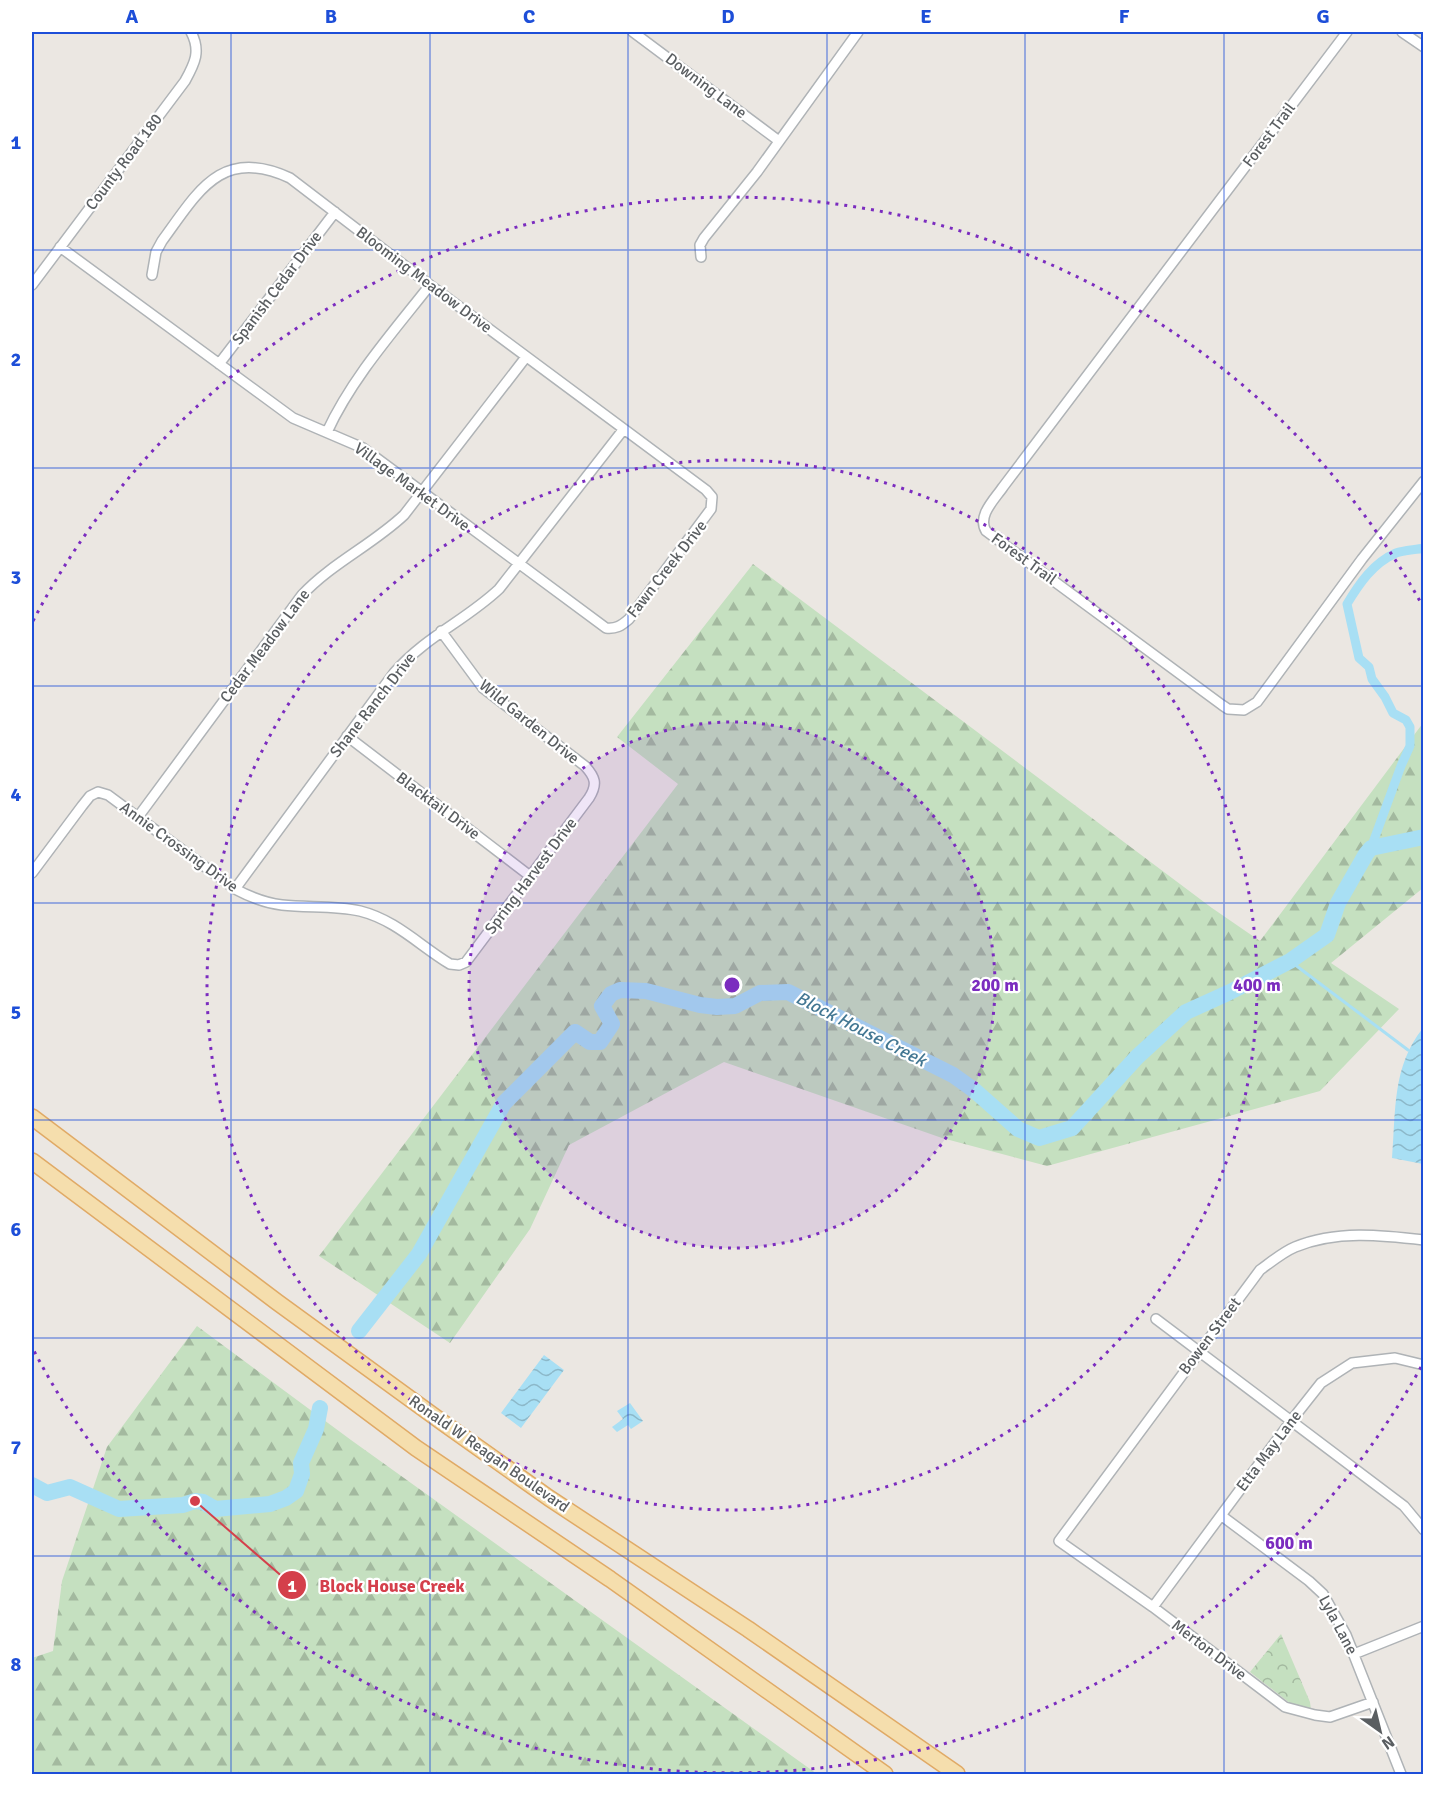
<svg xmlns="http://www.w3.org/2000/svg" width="1455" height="1806" font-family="Signika,sans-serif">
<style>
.forest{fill:url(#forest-firs)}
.park{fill:url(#park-crowns)}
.water{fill:url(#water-waves)}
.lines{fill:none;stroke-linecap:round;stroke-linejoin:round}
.stream{stroke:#a8dff4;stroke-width:3}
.canal{stroke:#a8dff4;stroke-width:9}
.river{stroke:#a8dff4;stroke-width:16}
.street-casing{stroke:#afb3b6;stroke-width:12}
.primary-casing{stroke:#e0aa66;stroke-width:18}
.street{stroke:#fff;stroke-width:9}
.primary{stroke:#f5dead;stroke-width:15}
.grid{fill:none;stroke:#1d4ed8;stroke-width:1.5;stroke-opacity:0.55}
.ring{fill:none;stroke:#7b2cbf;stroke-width:3;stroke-dasharray:3 6}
.labels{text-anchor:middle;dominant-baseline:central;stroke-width:4.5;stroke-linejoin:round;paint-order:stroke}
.street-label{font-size:16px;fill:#5a5e61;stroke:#fff}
.water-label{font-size:18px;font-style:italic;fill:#437793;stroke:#fff}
.centre{fill:#7b2cbf;stroke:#fff;stroke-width:3}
.ring-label{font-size:18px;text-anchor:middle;font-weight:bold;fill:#7b2cbf;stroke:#fff;stroke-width:4.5;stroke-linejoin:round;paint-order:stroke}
.leader{fill:none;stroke:#d43f4b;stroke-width:2}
.callout-dot{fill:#d43f4b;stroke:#fff;stroke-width:2}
.mark-label{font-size:18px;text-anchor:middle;font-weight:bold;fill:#fff}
.callout-label{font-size:18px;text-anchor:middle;font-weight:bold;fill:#d43f4b;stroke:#fff;stroke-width:4.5;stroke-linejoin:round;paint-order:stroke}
.neatline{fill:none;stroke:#1d4ed8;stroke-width:2}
.grid-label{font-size:20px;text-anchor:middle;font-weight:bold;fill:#1d4ed8}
</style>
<defs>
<pattern id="forest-firs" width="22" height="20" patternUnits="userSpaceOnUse" patternTransform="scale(1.5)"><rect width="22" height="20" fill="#c5e0c0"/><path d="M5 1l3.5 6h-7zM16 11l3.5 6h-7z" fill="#a3b99f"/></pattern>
<pattern id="park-crowns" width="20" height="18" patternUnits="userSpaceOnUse" patternTransform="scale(1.5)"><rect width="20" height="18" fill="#c5e0c0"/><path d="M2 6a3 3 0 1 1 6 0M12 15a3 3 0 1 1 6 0" fill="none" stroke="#a3b99f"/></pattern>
<pattern id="water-waves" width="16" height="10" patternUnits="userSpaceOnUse" patternTransform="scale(1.5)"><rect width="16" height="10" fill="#a8dff4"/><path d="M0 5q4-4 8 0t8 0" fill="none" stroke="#8cb8c9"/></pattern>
</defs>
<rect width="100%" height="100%" fill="#ebe7e2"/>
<!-- forest -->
<path class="forest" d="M 753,564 L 1212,908 L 1260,941 L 1423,723 L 1423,888 L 1331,963 L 1399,1009 L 1320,1091 L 1047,1166 L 942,1138 L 724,1062 L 569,1145 L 530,1229 L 450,1343 L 319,1256 L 678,784 L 617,737 Z
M 197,1326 L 351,1440 L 817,1774 L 32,1774 L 32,1658 L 53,1651 L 62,1581 L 107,1447 Z"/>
<!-- park -->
<path class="park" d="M 1281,1634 L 1310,1702 L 1311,1710 L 1291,1704 L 1250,1672 Z"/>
<!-- water -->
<path class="water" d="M 1423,1028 L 1423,1164 L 1392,1158 C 1396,1110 1392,1067 1423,1028 Z
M 544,1355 L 564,1370 L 521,1428 L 501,1413 Z
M 630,1403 L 643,1421 L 631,1429 L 628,1425 L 617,1432 L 612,1427 L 623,1419 L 617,1411 Z"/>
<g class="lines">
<!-- stream -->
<path class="stream" d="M 1290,961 L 1408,1050"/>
<!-- canal -->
<path class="canal" d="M 1371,848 L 1401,766 L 1410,746 L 1410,727 L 1406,720 L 1393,713 L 1385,697 L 1372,679 L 1369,667 L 1359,658 L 1347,604 C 1359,584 1373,563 1396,553 C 1404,550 1415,550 1424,548"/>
<!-- river -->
<path class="river" d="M 359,1331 L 419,1254 L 504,1103 L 575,1032 L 590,1042 L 600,1042 L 612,1024 L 602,1006 L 611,994 L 620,990 L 646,991 L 700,1005 L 717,1007 L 735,1006 L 760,993 L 788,992 L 953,1075 L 974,1090 L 1018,1129 L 1039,1138 L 1072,1128 L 1137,1057 L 1186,1012 L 1230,992 L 1290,961 L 1327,935 L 1338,903 L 1366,854 L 1371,848 L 1424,837
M 32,1485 L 47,1493 L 70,1487 L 119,1509 L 183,1505 L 195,1501 L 203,1502 L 215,1509 L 270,1504 L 286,1498 L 296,1491 L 302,1474 L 301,1463 L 316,1429 L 320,1408"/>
<!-- street casing -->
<g class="street-casing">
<path id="street" d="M 633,32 L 779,141
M 1347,32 L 1003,487 C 994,500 977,516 986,531 L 1222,705 L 1228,709 L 1244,710 L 1257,702 L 1362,559 L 1424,481
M 1402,32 L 1424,47
M 60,247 L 293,418 L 363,448 L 606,628 C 616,629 621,626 629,619 L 711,509 L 712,497 L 706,490 L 430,285 L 290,178 C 221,146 198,192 162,241 L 156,252 L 152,275
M 701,257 L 700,245 L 704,238 L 757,172 L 858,32
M 32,285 L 185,81 C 195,63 201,51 191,32
M 219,364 L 335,212
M 327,432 C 352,378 393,332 430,285
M 347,736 L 530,876
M 138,817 L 302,595 C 332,563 372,545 404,515 L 526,357
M 32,873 L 82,806 L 90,796 L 98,792 L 108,795 L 235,889 C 250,897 265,903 282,905 C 308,908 334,905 360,911 C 396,920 420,946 450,964 L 459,965 L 466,962 L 589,798 C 598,784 595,777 585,766 L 483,688 L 441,631
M 235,889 L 394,673 C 426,636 465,621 499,589 L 623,430
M 1156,1319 L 1404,1506 L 1424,1530
M 1222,1516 L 1309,1581 L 1323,1594 L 1346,1635 L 1401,1774
M 1153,1607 L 1291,1421 L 1321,1383 L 1352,1363 L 1395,1358 L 1424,1365
M 1354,1654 L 1424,1626
M 1373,1702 L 1330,1717 L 1315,1715 L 1285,1707 L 1153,1607 L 1059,1541 L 1260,1270 C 1271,1262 1283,1252 1295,1247 C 1336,1230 1381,1235 1424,1240"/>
</g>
<!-- primary casing -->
<g class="primary-casing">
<path id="primary" d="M 32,1117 L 277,1302 L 442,1422 L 549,1498 L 748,1629 L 957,1774
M 32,1161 L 416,1448 L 610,1579 L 885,1774"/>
</g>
<!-- street -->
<use href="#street" class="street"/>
<!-- primary -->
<use href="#primary" class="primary"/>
</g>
<!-- grid -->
<path class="grid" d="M 231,32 L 231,1774M 430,32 L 430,1774M 628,32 L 628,1774M 827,32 L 827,1774M 1025,32 L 1025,1774M 1224,32 L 1224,1774M 32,250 L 1424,250M 32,468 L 1424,468M 32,686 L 1424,686M 32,903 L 1424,903M 32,1120 L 1424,1120M 32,1338 L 1424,1338M 32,1556 L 1424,1556"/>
<!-- distance rings -->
<circle cx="732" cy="985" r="263" fill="#7b2cbf" fill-opacity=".12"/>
<g class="ring">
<circle cx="732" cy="985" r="263"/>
<circle cx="732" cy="985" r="525"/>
<path d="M1421 1367A788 788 0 0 1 33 1349M33 621A788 788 0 0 1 1421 603"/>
</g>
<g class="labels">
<!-- street labels -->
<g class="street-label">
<text transform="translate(706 86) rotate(37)">Downing Lane</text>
<text transform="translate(1269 135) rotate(-53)">Forest Trail</text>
<text transform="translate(124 162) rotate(-53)">County Road 180</text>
<text transform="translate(424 280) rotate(37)">Blooming Meadow Drive</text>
<text transform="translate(277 288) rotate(-53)">Spanish Cedar Drive</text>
<text transform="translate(412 487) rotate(36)">Village Market Drive</text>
<text transform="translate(1024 559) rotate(36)">Forest Trail</text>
<text transform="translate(667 569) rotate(-52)">Fawn Creek Drive</text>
<text transform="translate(265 646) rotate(-53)">Cedar Meadow Lane</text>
<text transform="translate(373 705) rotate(-52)">Shane Ranch Drive</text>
<text transform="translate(529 722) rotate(39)">Wild Garden Drive</text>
<text transform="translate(438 806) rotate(37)">Blacktail Drive</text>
<text transform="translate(179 847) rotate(36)">Annie Crossing Drive</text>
<text transform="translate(531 876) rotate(-53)">Spring Harvest Drive</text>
<text transform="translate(1210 1336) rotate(-53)">Bowen Street</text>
<text transform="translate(1269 1451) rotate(-53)">Etta May Lane</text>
<text transform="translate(489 1454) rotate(35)">Ronald W Reagan Boulevard</text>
<text transform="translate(1338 1625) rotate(62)">Lyla Lane</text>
<text transform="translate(1209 1650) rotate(37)">Merton Drive</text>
</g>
<!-- water labels -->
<g class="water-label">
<text transform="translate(861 1029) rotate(27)">Block House Creek</text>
</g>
</g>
<circle cx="732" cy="985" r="9" class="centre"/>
<g class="ring-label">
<text x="995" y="991">200 m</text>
<text x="1257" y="991">400 m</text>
<text x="1289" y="1549">600 m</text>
</g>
<!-- callouts -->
<path class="leader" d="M195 1501L292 1585"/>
<g class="callout-dot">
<circle cx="195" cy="1501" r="6"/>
<circle cx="292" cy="1585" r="15"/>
</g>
<g class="mark-label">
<text x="292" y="1592">1</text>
</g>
<g class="callout-label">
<text x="392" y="1592">Block House Creek</text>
</g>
<!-- border -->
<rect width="1455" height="1806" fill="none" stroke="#ffffff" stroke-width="66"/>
<!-- north arrow -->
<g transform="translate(1380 1731) rotate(146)" stroke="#ffffff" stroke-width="4.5" paint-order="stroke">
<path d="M0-4.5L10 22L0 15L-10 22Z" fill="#5a5e61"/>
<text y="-9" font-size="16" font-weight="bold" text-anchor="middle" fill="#5a5e61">N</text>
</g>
<rect x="33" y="33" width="1389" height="1740" class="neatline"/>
<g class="grid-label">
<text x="132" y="23">A</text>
<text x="331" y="23">B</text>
<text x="529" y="23">C</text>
<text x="728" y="23">D</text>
<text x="926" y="23">E</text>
<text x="1124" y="23">F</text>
<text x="1323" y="23">G</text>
<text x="16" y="149">1</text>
<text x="16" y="366">2</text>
<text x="16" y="584">3</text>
<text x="16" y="801">4</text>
<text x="16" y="1019">5</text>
<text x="16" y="1236">6</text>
<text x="16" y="1454">7</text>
<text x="16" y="1671">8</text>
</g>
</svg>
